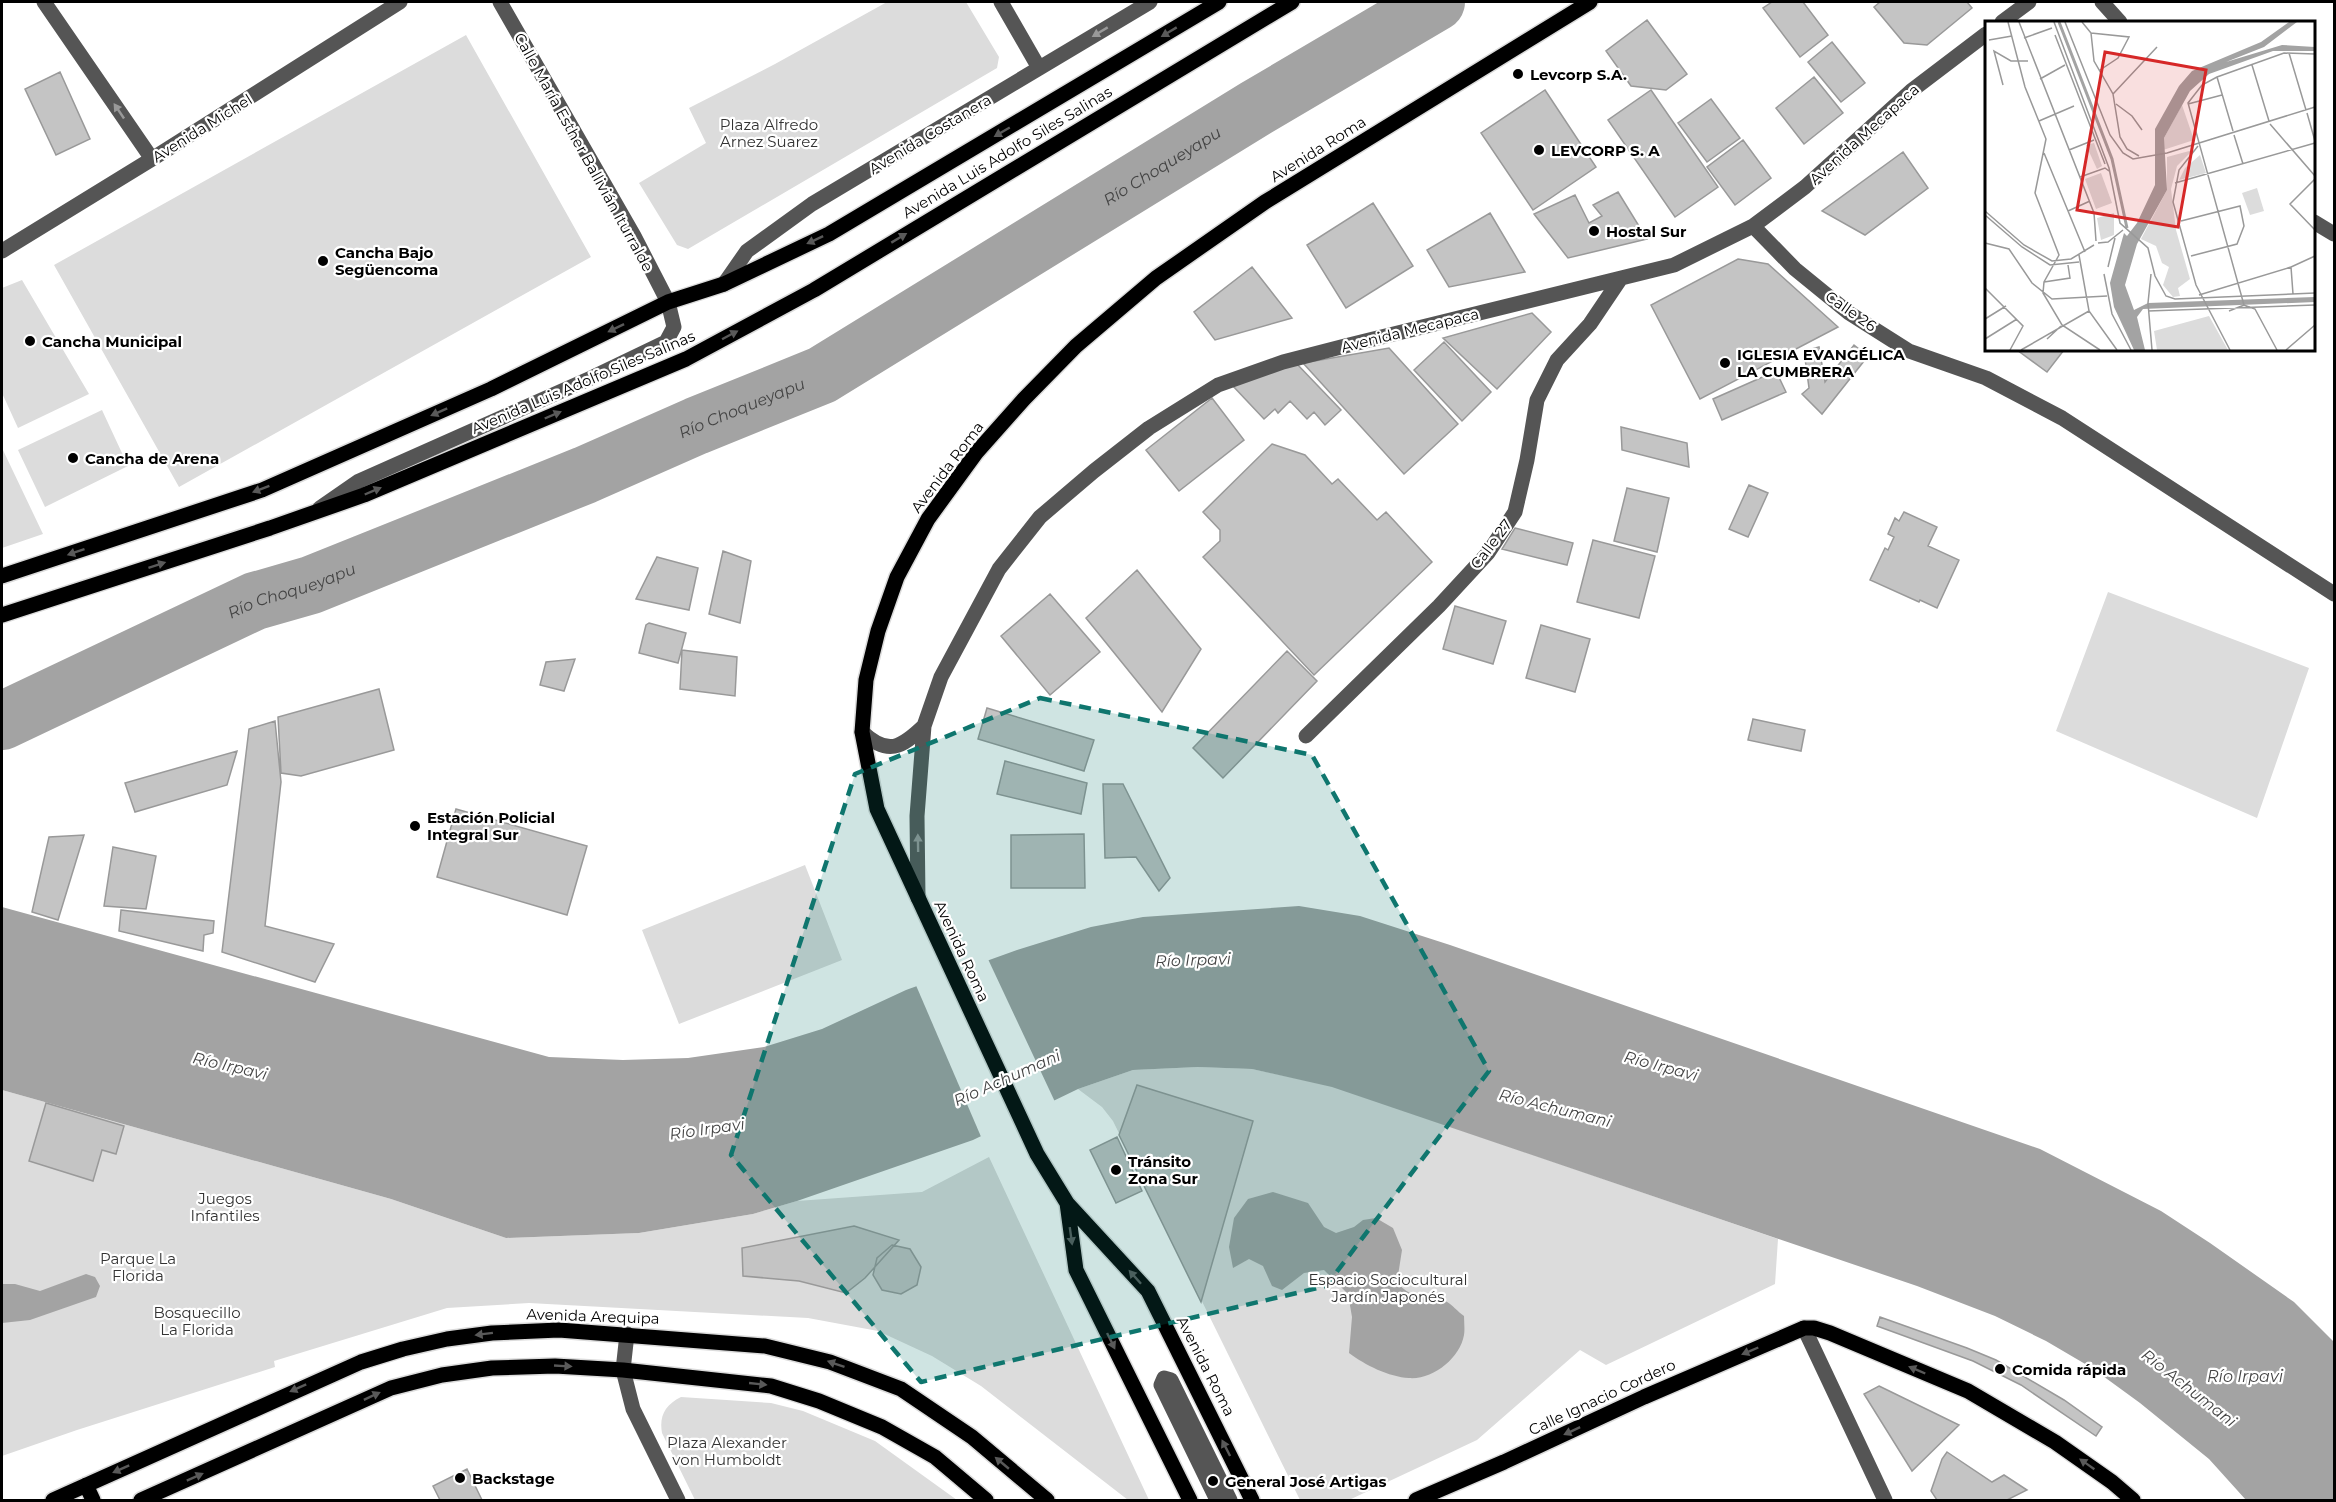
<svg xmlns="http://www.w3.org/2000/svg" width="2336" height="1502" font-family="Montserrat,sans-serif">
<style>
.green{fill:#dcdcdc}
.water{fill:#a3a3a3}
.pier{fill:#fff}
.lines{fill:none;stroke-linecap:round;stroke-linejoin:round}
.river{stroke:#a3a3a3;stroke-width:58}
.building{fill:#c4c4c4;stroke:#999;stroke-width:1.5}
.major-casing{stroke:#dbdbdb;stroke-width:18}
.minor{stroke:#555;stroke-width:15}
.major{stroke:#000;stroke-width:15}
.oneway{fill:#999}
.oneway2{fill:#595959}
.marked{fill:#0f766e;fill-opacity:0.2;stroke:#0f766e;stroke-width:4.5;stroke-dasharray:12 8;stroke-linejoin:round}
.poi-dot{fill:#000;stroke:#fff;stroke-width:2}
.labels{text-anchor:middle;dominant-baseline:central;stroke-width:4.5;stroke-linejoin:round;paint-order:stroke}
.poi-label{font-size:15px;font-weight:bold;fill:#000;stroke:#fff;text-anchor:start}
.park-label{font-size:15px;fill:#333;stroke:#fff}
.street-label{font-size:15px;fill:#000;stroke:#fff}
.water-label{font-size:16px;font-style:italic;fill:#444;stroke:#fff}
.inset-river{fill:none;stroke:#a3a3a3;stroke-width:3}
.inset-road{fill:none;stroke:#999;stroke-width:1.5}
.view{fill:#d62828;fill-opacity:0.15;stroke:#d62828;stroke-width:3}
.inset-edge{fill:none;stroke:#000;stroke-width:3}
</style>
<rect width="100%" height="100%" fill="#fff"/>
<!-- green -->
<path class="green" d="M 887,2 L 966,2 L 999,57 L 997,68 L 688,249 L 677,245 L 639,183 L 706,143 L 689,108 L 775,64 Z
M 466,35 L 591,257 L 179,487 L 54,265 Z
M 22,280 L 89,394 L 18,428 L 2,393 L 2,288 Z
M 102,410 L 128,466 L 45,507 L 18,450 Z
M 2,448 L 43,534 L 2,548 Z
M 2108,592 L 2309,668 L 2257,818 L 2056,731 Z
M 805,865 L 842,960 L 679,1024 L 642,930 Z
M 1198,1067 L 1252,1069 L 1332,1086 L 1778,1239 L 1775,1284 L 1606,1365 L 1580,1350 L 1477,1440 L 1349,1500 L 1300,1500 L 1113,1121 L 1102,1107 L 1078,1089 L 1133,1070 Z
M 2,1090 L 391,1199 L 506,1238 L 639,1233 L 753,1214 L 797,1201 L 922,1192 L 989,1157 L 1149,1500 L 1128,1500 L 981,1386 L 932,1356 L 878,1331 L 808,1318 L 529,1303 L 447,1308 L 274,1361 L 275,1367 L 77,1430 L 2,1456 Z
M 681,1397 L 771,1403 L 803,1411 L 875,1441 L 957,1500 L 695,1500 L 662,1433 C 659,1416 665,1405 681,1397 Z"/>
<!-- water -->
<path class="water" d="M 1299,906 L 1360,916 L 1450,945 L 2040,1149 L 2161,1211 L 2210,1243 L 2294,1302 L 2334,1342 L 2334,1500 L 2246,1500 L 2209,1459 L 2140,1403 L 2092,1368 L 2046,1341 L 1995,1316 L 1917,1286 L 1332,1087 L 1252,1069 L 1198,1067 L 1133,1070 L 1078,1089 L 973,1140 L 797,1201 L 753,1214 L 639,1233 L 506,1238 L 391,1199 L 2,1090 L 2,907 L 549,1057 L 623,1060 L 688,1058 L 764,1047 L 822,1029 L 906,990 L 1017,950 L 1091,927 L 1143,917 Z
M 1273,1192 L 1308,1203 L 1324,1227 L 1336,1233 L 1354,1227 L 1363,1220 L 1376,1218 L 1393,1228 L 1402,1250 L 1397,1282 C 1412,1301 1427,1294 1445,1301 C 1452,1304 1458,1312 1464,1316 C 1464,1322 1465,1329 1464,1335 C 1460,1358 1433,1380 1409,1378 C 1389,1377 1365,1365 1349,1353 L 1352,1317 L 1348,1294 L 1324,1270 L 1304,1273 L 1282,1290 L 1272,1286 L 1263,1266 L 1249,1259 L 1233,1268 L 1229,1247 L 1234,1218 L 1248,1199 Z
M 86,1274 L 95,1277 L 100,1286 L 96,1297 L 30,1320 L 2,1323 L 2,1287 L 3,1284 L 15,1284 L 40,1291 Z"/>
<!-- pier -->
<path class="pier" d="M 987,957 L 1056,1104 L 982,1139 L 915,983 Z"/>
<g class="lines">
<!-- river -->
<path class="river" id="s1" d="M 2,721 L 255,601 L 311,585 L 585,475 L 696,426 L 822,375 L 1256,108 L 1436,2"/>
</g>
<!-- building -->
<path class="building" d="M 1772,2 L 1803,2 L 1828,35 L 1800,57 L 1763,8 Z
M 1880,2 L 1967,2 L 1972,8 L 1927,45 L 1904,43 L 1874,7 Z
M 1647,20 L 1687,74 L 1666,90 L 1631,86 L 1606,51 Z
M 1832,42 L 1865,83 L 1841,102 L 1808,62 Z
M 60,72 L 90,139 L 56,155 L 25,89 Z
M 1814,77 L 1843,113 L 1804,144 L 1776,108 Z
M 1545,90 L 1596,167 L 1533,210 L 1481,133 Z
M 1651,90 L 1718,187 L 1675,217 L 1608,120 Z
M 1711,99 L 1740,138 L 1707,162 L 1678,123 Z
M 1743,140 L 1771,178 L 1735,205 L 1707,167 Z
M 1903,152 L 1928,188 L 1865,235 L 1822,211 Z
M 1618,192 L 1647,239 L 1568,258 L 1534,214 L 1575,195 L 1589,223 L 1602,216 L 1593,205 Z
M 1373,203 L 1413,266 L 1346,308 L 1307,245 Z
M 1490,213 L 1525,272 L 1449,287 L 1427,250 Z
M 1738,259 L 1768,264 L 1838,327 L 1700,399 L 1651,305 Z
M 1252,267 L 1292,318 L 1215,340 L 1194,312 Z
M 1532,313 L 1551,332 L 1497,389 L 1443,338 Z
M 1444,342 L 1491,392 L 1462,421 L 1414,370 Z
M 1854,345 L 1868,356 L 1822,414 L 1802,394 L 1809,388 L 1804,351 L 1819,347 L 1825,382 Z
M 1389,348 L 1458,424 L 1404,474 L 1303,363 Z
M 2017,350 L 2064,350 L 2047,372 Z
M 1296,363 L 1341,410 L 1325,425 L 1314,412 L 1307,419 L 1290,401 L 1278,413 L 1275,409 L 1264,419 L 1232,385 Z
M 1776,371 L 1786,392 L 1722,420 L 1713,399 Z
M 1212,398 L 1244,440 L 1179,491 L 1146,450 Z
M 1621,427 L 1687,443 L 1689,467 L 1622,450 Z
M 1272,444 L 1305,455 L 1332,484 L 1338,479 L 1377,520 L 1386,512 L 1432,562 L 1314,675 L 1203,557 L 1220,541 L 1220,530 L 1203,512 Z
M 1749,485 L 1768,493 L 1748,537 L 1729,529 Z
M 1627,488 L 1669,498 L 1657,552 L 1614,541 Z
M 1904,512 L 1937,527 L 1928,546 L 1959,560 L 1937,608 L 1920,600 L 1919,602 L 1870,580 L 1885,548 L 1888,550 L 1894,537 L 1888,534 L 1895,518 L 1899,521 Z
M 1515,528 L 1573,543 L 1567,565 L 1502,549 Z
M 1593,540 L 1655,556 L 1639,618 L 1577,602 Z
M 723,551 L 751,561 L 740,623 L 709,614 Z
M 657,557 L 698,568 L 689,610 L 636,599 Z
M 1137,570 L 1201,649 L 1162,712 L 1086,618 Z
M 1050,594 L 1100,652 L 1050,695 L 1001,636 Z
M 1455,606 L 1506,621 L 1493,664 L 1443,649 Z
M 649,623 L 686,633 L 678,663 L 639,653 L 646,625 Z
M 1541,625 L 1590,639 L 1575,692 L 1526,678 Z
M 682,650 L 737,657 L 735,696 L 680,689 Z
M 1287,651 L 1317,681 L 1223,778 L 1193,748 Z
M 575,659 L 564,691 L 540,685 L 546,662 Z
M 379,689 L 394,750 L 301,776 L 281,773 L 278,717 Z
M 987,708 L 1094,740 L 1084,771 L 978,739 Z
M 1753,719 L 1805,730 L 1801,751 L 1748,740 Z
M 275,721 L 281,782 L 265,926 L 334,944 L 315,982 L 222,952 L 249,729 Z
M 237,751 L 227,785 L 135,812 L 125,783 Z
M 1005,761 L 1087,783 L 1081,814 L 997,794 Z
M 1103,784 L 1123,784 L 1170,878 L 1159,891 L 1136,857 L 1105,858 Z
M 456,809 L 587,846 L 567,915 L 437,877 Z
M 1084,834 L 1085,888 L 1011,888 L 1011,835 Z
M 84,835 L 58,920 L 32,912 L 49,837 Z
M 113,847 L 156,856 L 146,909 L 104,906 Z
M 121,910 L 214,921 L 213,933 L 204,935 L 203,951 L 119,931 Z
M 1137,1085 L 1253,1121 L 1201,1302 L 1119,1135 Z
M 46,1103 L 124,1126 L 116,1154 L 102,1150 L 93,1181 L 29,1161 Z
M 1117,1137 L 1142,1191 L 1116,1203 L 1090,1150 Z
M 854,1226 L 899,1240 L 865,1278 L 846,1293 L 799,1281 L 743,1276 L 742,1248 Z
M 892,1245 L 910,1249 L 921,1267 L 917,1285 L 901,1294 L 882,1290 L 873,1275 L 877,1258 Z
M 1880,1317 L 1967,1348 L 1996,1360 L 2064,1400 L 2102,1427 L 2096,1436 L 2021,1385 L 1973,1361 L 1877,1326 Z
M 1879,1386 L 1959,1425 L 1912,1471 L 1864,1394 Z
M 1947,1452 L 1992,1482 L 2004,1475 L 2027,1490 L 2007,1500 L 1937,1500 L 1931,1491 L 1942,1459 Z
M 467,1469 L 482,1500 L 440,1500 L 433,1486 Z"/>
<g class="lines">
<!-- major casing -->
<g class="major-casing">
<path id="major" d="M 2,576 L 262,490 L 491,389 L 668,302 L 724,284 L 829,234 L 1219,2
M 2,615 L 270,528 L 364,495 L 686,359 L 814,290 L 1292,2
M 1067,1203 L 1076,1270 L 1190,1500
M 86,1485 L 93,1500
M 53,1500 L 361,1362 L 403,1349 L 447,1339 L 492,1333 L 559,1330 L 765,1346 L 830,1362 L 901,1389 L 972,1437 L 1047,1500
M 141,1500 L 391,1388 L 442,1375 L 492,1368 L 555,1366 L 623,1370 L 771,1386 L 819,1401 L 882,1427 L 935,1457 L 986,1500
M 1252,1500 L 1148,1291 L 1067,1203 L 1037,1154 L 877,809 L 862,732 L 866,680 L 878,631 L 897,577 L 928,519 L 976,453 L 1024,399 L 1076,346 L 1156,278 L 1265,202 L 1590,2
M 1416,1500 L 1504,1462 L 1644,1397 L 1804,1328 L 1814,1328 L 1830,1333 L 1968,1391 L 2055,1442 L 2112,1482 L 2133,1500"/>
</g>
<!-- minor -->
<path class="minor" d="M 44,2 L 152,159
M 1001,2 L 1039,68
M 2102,2 L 2120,22
M 2002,22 L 2029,2
M 2314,222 L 2334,234
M 1753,226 L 1795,269 L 1849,313 L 1909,351 L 1986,378 L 2062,418 L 2334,594
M 2,251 L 152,159 L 400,2
M 724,284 L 747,251 L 812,204 L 1150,2
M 320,508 L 359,481 L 591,378 L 666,342 L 674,327 L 668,302 L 634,236 L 500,2
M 862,732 C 888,756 901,748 924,726
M 1306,736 L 1439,606 L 1488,553 L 1515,512 L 1527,460 L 1537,400 L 1557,360 L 1590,324 L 1621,278
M 918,898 L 917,816 L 924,726 L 941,677 L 999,569 L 1040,517 L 1094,471 L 1149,428 L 1218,385 L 1283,362 L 1345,346 L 1674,265 L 1753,226 L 1805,187 L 1911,91 L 1986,34
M 1804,1328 L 1885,1500
M 627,1334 L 623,1370 L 633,1409 L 678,1500
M 1217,1500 L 1161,1385 L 1164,1378 L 1171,1380 L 1230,1500"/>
<!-- major -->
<use href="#major" class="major"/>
</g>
<!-- one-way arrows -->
<defs><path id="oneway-solid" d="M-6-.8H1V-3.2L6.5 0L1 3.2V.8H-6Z" transform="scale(1.5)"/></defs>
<g class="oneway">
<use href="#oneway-solid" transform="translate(1100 32) rotate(149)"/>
<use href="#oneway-solid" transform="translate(119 111) rotate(-124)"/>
<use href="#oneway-solid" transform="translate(918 843) rotate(-91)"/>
</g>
<g class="oneway2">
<use href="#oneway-solid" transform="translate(1169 32) rotate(149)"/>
<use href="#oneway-solid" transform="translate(1002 132) rotate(150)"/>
<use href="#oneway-solid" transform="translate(899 238) rotate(-31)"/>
<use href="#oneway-solid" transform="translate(815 240) rotate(155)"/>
<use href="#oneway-solid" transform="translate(616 328) rotate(154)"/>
<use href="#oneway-solid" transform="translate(730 335) rotate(-28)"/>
<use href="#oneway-solid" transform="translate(439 412) rotate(156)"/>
<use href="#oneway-solid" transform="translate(553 415) rotate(-23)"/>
<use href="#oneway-solid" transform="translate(261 489) rotate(159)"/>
<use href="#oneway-solid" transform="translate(373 491) rotate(-23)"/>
<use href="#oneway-solid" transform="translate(76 552) rotate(161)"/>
<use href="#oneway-solid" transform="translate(157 565) rotate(-18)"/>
<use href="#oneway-solid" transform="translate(1071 1236) rotate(82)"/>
<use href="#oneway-solid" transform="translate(1135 1277) rotate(-132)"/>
<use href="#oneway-solid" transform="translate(484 1334) rotate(173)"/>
<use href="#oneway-solid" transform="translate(1111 1341) rotate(64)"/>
<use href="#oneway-solid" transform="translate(1750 1351) rotate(157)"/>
<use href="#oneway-solid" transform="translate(836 1364) rotate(-161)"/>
<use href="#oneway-solid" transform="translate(563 1366) rotate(3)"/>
<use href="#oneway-solid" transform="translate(1917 1370) rotate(-157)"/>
<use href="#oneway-solid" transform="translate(758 1384) rotate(6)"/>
<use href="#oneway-solid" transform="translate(298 1388) rotate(156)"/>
<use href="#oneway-solid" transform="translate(372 1396) rotate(-25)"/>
<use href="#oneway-solid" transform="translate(1572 1431) rotate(155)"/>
<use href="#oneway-solid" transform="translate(1226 1448) rotate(-117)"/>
<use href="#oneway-solid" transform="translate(1002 1463) rotate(-140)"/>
<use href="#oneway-solid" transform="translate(2087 1464) rotate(-145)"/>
<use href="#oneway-solid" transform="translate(121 1469) rotate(156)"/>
<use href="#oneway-solid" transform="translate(195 1477) rotate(-24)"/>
</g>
<!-- marked area -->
<path class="marked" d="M 1040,698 L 1312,755 L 1489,1071 L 1326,1286 L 921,1382 L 731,1155 L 855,774 Z"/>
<!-- markers -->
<g class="poi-dot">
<circle cx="1518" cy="74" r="6"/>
<circle cx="1539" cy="150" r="6"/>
<circle cx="1594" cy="231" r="6"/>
<circle cx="323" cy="261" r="6"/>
<circle cx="30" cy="341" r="6"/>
<circle cx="1725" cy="363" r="6"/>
<circle cx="73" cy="458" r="6"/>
<circle cx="415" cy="826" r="6"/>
<circle cx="1116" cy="1170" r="6"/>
<circle cx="2000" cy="1369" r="6"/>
<circle cx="460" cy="1478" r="6"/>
<circle cx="1213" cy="1481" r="6"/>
</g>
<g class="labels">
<!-- poi labels -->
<g class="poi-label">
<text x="1530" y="74">Levcorp S.A.</text>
<text x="1551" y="150">LEVCORP S. A</text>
<text x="1606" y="231">Hostal Sur</text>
<text x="335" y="252">Cancha Bajo<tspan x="335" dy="17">Següencoma</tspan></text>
<text x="42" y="341">Cancha Municipal</text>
<text x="1737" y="354">IGLESIA EVANGÉLICA<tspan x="1737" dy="17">LA CUMBRERA</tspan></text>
<text x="85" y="458">Cancha de Arena</text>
<text x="427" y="817">Estación Policial<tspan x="427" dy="17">Integral Sur</tspan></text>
<text x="1128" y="1161">Tránsito<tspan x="1128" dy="17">Zona Sur</tspan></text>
<text x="2012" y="1369">Comida rápida</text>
<text x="472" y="1478">Backstage</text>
<text x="1225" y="1481">General José Artigas</text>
</g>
<!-- park labels -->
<g class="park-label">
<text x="769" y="124">Plaza Alfredo<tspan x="769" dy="17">Arnez Suarez</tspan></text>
<text x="225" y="1198">Juegos<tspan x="225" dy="17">Infantiles</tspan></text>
<text x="138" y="1258">Parque La<tspan x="138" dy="17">Florida</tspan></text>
<text x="1388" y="1279">Espacio Sociocultural<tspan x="1388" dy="17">Jardín Japonés</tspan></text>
<text x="197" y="1312">Bosquecillo<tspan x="197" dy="17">La Florida</tspan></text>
<text x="727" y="1442">Plaza Alexander<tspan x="727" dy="17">von Humboldt</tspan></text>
</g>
<!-- street labels -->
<g class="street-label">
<text transform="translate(202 128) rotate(-32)">Avenida Michel</text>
<text transform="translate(930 134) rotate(-31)">Avenida Costanera</text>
<text transform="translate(1864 134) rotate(-42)">Avenida Mecapaca</text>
<text transform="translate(1318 149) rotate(-32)">Avenida Roma</text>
<text transform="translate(584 152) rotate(61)">Calle María Esther Ballivián Iturralde</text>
<text transform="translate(1007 152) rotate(-31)">Avenida Luis Adolfo Siles Salinas</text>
<text transform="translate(1851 311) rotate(35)">Calle 26</text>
<text transform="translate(1410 330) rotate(-14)">Avenida Mecapaca</text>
<text transform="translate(583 382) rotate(-23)">Avenida Luis Adolfo Siles Salinas</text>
<text transform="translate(947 467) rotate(-53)">Avenida Roma</text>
<text transform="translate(1491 544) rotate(-53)">Calle 27</text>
<text transform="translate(962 951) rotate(65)">Avenida Roma</text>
<text transform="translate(593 1316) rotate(2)">Avenida Arequipa</text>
<text transform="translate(1206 1366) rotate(63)">Avenida Roma</text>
<text transform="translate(1602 1397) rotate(-25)">Calle Ignacio Cordero</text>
</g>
<!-- water labels -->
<g class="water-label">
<text stroke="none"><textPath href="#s1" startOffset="1290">Río Choqueyapu</textPath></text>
<text stroke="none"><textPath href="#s1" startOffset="804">Río Choqueyapu</textPath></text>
<text stroke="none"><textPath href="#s1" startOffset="318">Río Choqueyapu</textPath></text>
<text transform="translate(1193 960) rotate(-2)">Río Irpavi</text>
<text transform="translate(230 1066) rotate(13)">Río Irpavi</text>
<text transform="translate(1661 1066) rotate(15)">Río Irpavi</text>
<text transform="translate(1007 1078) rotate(-24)">Río Achumani</text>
<text transform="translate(1555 1108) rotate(14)">Río Achumani</text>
<text transform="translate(707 1129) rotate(-8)">Río Irpavi</text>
<text x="2245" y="1376">Río Irpavi</text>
<text transform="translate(2189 1388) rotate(38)">Río Achumani</text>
</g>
</g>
<!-- overview -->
<g transform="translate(1985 21)">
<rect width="330" height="330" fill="#fff"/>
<path d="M 197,84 L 209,119 L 178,129 L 179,117 ZM 109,122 L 117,145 L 112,148 L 101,124 ZM 208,129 L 192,145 L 186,168 L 191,209 L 205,258 L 193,267 L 195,275 L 188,276 L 178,264 L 184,246 L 177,242 L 171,225 L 156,218 L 182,169 L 182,136 ZM 215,134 L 221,152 L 194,159 L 200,147 ZM 116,152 L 127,182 L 111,188 L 100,158 ZM 272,167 L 279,190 L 265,194 L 257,172 ZM 129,192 L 129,214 L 116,219 L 112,197 ZM 224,295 L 243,329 L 172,329 L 169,310 Z" fill="#dcdcdc"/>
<path d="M 304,1 L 312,1 L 279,26 L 241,41 L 297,24 L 330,26 L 330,30 L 288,30 L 224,53 L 205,70 L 179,117 L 182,169 L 152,223 L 140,264 L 149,289 L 163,282 L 330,276 L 330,281 L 158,288 L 152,296 L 160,329 L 149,329 L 129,286 L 125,262 L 139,212 L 142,215 L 152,202 L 170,164 L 170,108 L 194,65 L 207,50 L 276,21 Z" fill="#a3a3a3"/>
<path class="inset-river" d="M 74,1 L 127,138 L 142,207"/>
<path class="inset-road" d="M 23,1 L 40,66 L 61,118 L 50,172 L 74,234 L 59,261 L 58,272 L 77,304 L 115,329M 34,1 L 109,192 L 111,220M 69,1 L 124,147 L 135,202 L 163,227 L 170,255 L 181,275 L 190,278 L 330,272M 80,1 L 125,114 L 138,132 L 148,138 L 182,132 L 330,86M 97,1 L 106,12 L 109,40 L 128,73 L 135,116 L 142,128 L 154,135M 106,12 L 144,16 L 133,37 L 115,49M 70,14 L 120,143M 39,17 L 67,7M 4,19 L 27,15M 304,32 L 321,89M 267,44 L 284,100M 232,56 L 248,110M 55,58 L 80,44M 18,64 L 9,30 L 26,40 L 43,40M 128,73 L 172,26M 131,83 L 147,95 L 157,109M 203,83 L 237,74M 322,92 L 330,120M 54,100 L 89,85M 285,103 L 330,155M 249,114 L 258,143M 213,125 L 194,149 L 188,181 L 211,264 L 245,329M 84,129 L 109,119M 59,132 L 100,231M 95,156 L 120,147 L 124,150M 330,158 L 305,183 L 330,209M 190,162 L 330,122M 0,190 L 39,224 L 67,240 L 86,238 L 109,224M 83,190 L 105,180M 0,194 L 37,226 L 65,244 L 94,241M 196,200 L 255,185 L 259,205 L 252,223 L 206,235M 0,222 L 24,228 L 47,262 L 67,278 L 122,275M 113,222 L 123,221 L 138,209M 94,234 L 104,290 L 132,329M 123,246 L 130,217M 119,253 L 127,293 L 146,329M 166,253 L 163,282 L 167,329M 59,261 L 85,257 L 83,244M 0,267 L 38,305 L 25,329M 308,273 L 306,246 L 330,235M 214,274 L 306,246M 259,284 L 203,82 L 217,64 L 232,56 L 299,32 L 330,33M 163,290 L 330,284M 244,290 L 259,284 L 270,288 L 292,329M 0,298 L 21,285M 0,318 L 32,298M 62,318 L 76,305M 36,329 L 104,290M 301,329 L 330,304"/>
<path class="view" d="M 120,31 L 221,49 L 193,206 L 92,189 Z"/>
<rect width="330" height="330" class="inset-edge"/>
</g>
<!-- border -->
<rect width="2336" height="1502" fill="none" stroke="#000000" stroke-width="6"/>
</svg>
